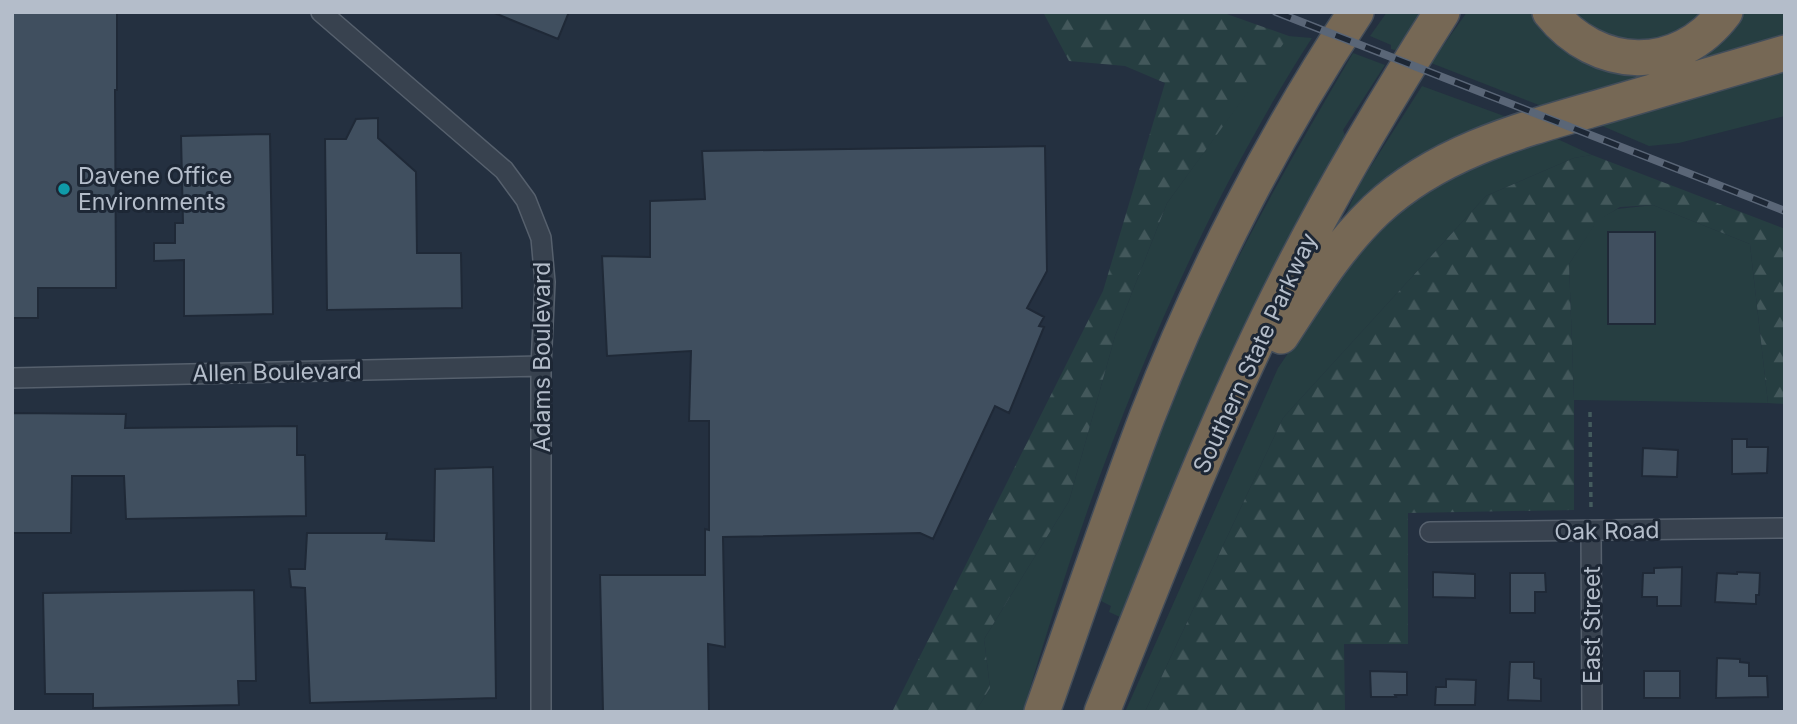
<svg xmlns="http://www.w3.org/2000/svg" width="1797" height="724" font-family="Inter,sans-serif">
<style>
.green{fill:#263e41}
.forest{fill:url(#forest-firs)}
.building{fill:#404f5f;stroke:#1f2937;stroke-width:2}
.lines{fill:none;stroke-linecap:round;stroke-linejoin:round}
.street-casing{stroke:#56606d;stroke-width:22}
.highway-casing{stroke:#434d5a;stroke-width:38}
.path{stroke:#445b5d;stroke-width:3.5;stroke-dasharray:5 5;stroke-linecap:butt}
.street{stroke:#38424f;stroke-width:19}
.highway{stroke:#766855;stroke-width:35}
.rail-casing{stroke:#5a6677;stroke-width:8}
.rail{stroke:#1d2735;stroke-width:5;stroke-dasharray:16;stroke-linecap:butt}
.culture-dot{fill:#0f9aa8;stroke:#1d2735;stroke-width:2.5}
.labels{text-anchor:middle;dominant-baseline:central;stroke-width:6;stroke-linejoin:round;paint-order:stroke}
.poi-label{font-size:23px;fill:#b4bdca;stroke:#1d2735;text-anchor:start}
.street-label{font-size:23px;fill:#b4bdca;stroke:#1d2735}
</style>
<defs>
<pattern id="forest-firs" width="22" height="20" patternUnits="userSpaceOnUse" patternTransform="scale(1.75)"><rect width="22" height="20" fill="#263e41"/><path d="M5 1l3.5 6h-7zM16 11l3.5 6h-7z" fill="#43585b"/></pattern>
</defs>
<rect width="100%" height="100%" fill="#243040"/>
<!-- green -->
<path class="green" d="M 1387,12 L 1425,12 L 1398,51 L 1391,49 L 1391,45 L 1370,36 Z
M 1467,12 L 1538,12 L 1628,69 L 1740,12 L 1785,12 L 1785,46 L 1557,112 L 1431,63 Z
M 1562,12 L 1714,12 L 1680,42 L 1614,48 Z
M 1288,36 L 1312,38 C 1283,82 1257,129 1232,175 C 1142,346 1077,527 1023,712 L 975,712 L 990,688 L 984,639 L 1069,501 L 1115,336 L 1167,203 Z
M 1353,53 L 1385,65 L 1343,130 L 1346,138 L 1271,276 L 1207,407 L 1120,617 L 1109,612 L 1111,606 L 1101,601 C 1139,488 1180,373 1234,266 C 1271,193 1312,123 1353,53 Z
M 1785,66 L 1785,116 L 1679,143 L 1649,146 L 1593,122 Z
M 1422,86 L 1526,124 L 1338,232 L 1359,185 Z
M 1551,136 L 1592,155 L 1574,158 L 1486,196 L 1283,418 L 1145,712 L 1125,712 L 1278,368 L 1336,282 L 1364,245 L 1418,195 L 1488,159 Z
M 1653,205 L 1750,244 L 1768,403 L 1574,400 L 1569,264 L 1597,220 L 1617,209 Z"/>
<!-- forest -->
<path class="forest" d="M 1043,12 L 1221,12 L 1289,36 L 1167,203 L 1115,336 L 1069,501 L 984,639 L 990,688 L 975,712 L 892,712 L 1103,291 L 1165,83 L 1125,66 L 1069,61 Z
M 1592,155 L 1785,229 L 1785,404 L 1768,403 L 1750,244 L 1653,205 L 1620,207 L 1597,221 L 1569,264 L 1574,400 L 1574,510 L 1408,513 L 1408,644 L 1344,644 L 1345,712 L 1145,712 L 1283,418 L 1486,196 L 1574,158 Z"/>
<!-- building -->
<path class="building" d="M 12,12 L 117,12 L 117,90 L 115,90 L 116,288 L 38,288 L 38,318 L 12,318 Z
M 492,12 L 569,12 L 558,39 Z
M 378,118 L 378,138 L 416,172 L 417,253 L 461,253 L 462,308 L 327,310 L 325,139 L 346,139 L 356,119 Z
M 270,134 L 273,314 L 184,316 L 184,260 L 154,261 L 154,243 L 175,243 L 175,223 L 183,223 L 181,136 Z
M 1045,146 L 1047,271 L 1027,308 L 1044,317 L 1039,326 L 1044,327 L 1009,413 L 995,406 L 933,539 L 920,533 L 723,537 L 725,647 L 708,644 L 709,712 L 603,712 L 600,575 L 705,575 L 705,529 L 709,530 L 709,421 L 689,421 L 691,351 L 607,356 L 602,256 L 650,257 L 650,201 L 705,199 L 702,151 Z
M 1608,232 L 1655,232 L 1655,324 L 1608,324 Z
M 12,413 L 126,414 L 125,428 L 297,426 L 297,455 L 305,455 L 306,516 L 126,519 L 124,476 L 72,476 L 71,533 L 12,533 Z
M 1732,439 L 1747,439 L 1747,447 L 1768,447 L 1767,473 L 1732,474 Z
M 1643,448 L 1678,450 L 1677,477 L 1642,476 Z
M 493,467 L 496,698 L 310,703 L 305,588 L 291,587 L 289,569 L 305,569 L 307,533 L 387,533 L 386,539 L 434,541 L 435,469 Z
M 1682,567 L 1681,606 L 1657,606 L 1657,597 L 1642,597 L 1643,573 L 1654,573 L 1654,568 Z
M 1433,572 L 1475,574 L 1475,598 L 1433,597 Z
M 1737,572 L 1760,573 L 1759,595 L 1756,595 L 1756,604 L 1715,602 L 1717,573 L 1737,574 Z
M 1510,573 L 1545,573 L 1546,592 L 1535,592 L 1535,613 L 1510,613 Z
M 254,590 L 256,681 L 238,681 L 239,705 L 93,708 L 93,694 L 45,694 L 43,593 Z
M 1717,658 L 1740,659 L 1740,662 L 1749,663 L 1749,676 L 1767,676 L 1768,697 L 1716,698 Z
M 1510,662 L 1534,662 L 1534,678 L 1541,679 L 1541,701 L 1508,700 Z
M 1370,671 L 1407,672 L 1407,695 L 1395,695 L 1396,697 L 1371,697 Z
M 1644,671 L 1680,671 L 1680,698 L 1644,698 Z
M 1446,679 L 1476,680 L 1475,705 L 1435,705 L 1436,687 L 1446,687 Z"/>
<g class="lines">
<!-- street casing -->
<g class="street-casing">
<path id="street" d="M 321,12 L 504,170 L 526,200 L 541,238 L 545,282 L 541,366 L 541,712
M 12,378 L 541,366
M 1591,531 L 1592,712
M 1430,532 L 1785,528"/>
</g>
<!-- highway casing -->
<g class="highway-casing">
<path id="highway" d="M 1550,12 C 1597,71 1678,75 1725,12
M 1281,336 C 1310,292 1337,247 1376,210 C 1441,149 1529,128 1611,104 C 1669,87 1727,70 1785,53
M 1042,712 C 1077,614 1110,514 1147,417 C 1200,280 1274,135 1356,12
M 1102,712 C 1155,579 1206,445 1269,316 C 1320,211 1379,111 1442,12"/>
</g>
<!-- path -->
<path class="path" d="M 1590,412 L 1591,511"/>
<!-- street -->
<use href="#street" class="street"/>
<!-- highway -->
<use href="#highway" class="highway"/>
<!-- rail casing -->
<g class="rail-casing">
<path id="rail" d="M 1276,12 L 1785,211"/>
</g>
<!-- rail -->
<use href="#rail" class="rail"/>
</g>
<!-- markers -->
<circle class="culture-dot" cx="64" cy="189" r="7"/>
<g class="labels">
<!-- poi labels -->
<g class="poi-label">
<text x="78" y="176">Davene Office<tspan x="78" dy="26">Environments</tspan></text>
</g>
<!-- street labels -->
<g class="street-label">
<text transform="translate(1255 353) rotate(-65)">Southern State Parkway</text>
<text transform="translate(542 357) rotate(-90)">Adams Boulevard</text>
<text transform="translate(277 372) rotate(-1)">Allen Boulevard</text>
<text transform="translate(1607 531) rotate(-1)">Oak Road</text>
<text transform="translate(1592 625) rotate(-90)">East Street</text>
</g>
</g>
<!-- border -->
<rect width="1797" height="724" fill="none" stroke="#b4bdca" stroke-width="28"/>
</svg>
